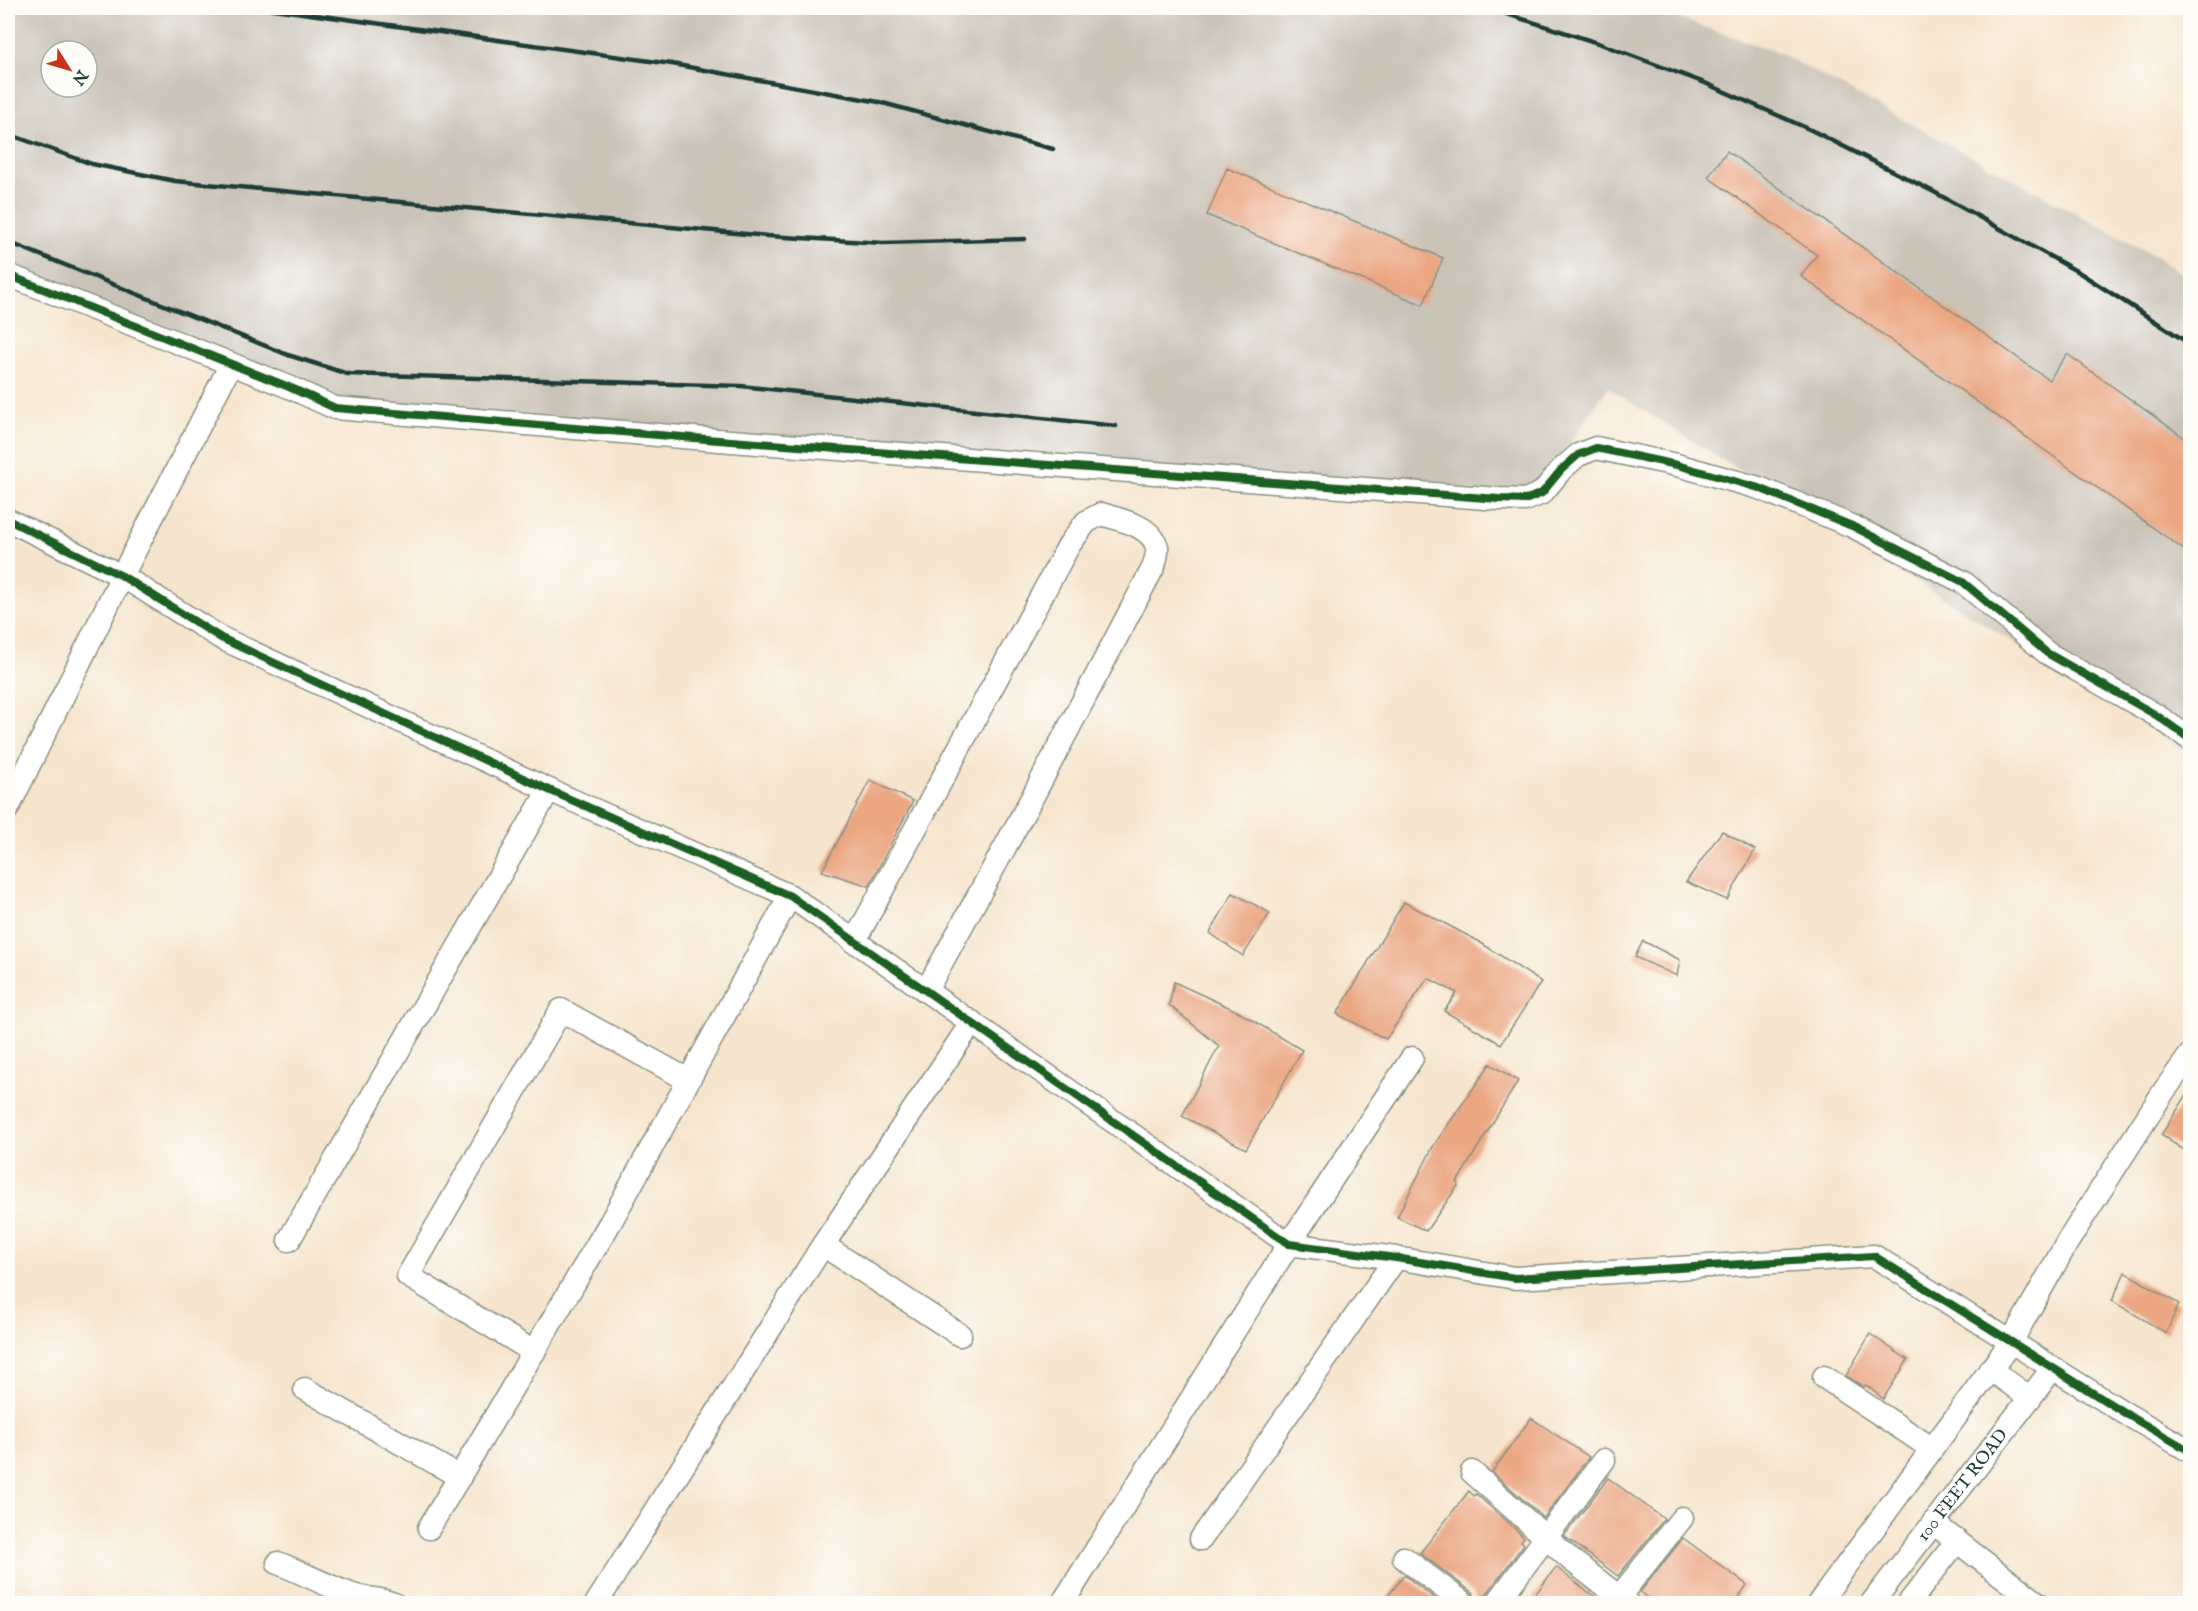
<svg xmlns="http://www.w3.org/2000/svg" width="2198" height="1611" font-family="'IM FELL English',serif">
<style>
.industrial{fill:#cac3b8;fill-rule:evenodd}
.building{fill:#eba682}
.lines{fill:none;stroke-linecap:round;stroke-linejoin:round}
.minor-casing{stroke:#8a9181;stroke-width:25}
.minor{stroke:#fff;stroke-width:22}
.rail{stroke:#1f3d34;stroke-width:4.5}
.cycleway-casing{stroke:#fdfcf7;stroke-width:11}
.cycleway{stroke:#1b5e20;stroke-width:8}
.labels{text-anchor:middle;dominant-baseline:central;stroke-width:4.5;stroke-linejoin:round;paint-order:stroke}
.street-label{font-size:18px;fill:#1f3d34;stroke:#fdfcf7}
</style>
<rect width="100%" height="100%" fill="#fdfcf7"/>
<filter id="ink" filterUnits="userSpaceOnUse"><feTurbulence type="fractalNoise" baseFrequency=".0167" numOctaves="2"/><feDisplacementMap in="SourceGraphic" scale="12" xChannelSelector="R" yChannelSelector="G"/><feConvolveMatrix kernelMatrix="1 2 1 2 8 2 1 2 1" color-interpolation-filters="sRGB"/></filter>
<filter id="wash" filterUnits="userSpaceOnUse"><feTurbulence type="fractalNoise" baseFrequency=".008" numOctaves="4" result="noise"/><feDisplacementMap in="SourceGraphic" scale="24" xChannelSelector="R" yChannelSelector="G"/><feGaussianBlur stdDeviation="1.35" result="paint"/><feColorMatrix in="noise" values="0 0 0 0 0 0 0 0 0 0 0 0 0 0 0 0 0 1.4 0 .05"/><feComposite in="paint" operator="in"/></filter>
<g filter="url(#wash)">
<rect width="100%" height="100%" fill="#f6e5ce"/>
<!-- industrial -->
<path class="industrial" d="M 8,8 L 1648,8 L 1780,53 L 2157,257 L 2190,280 L 2190,753 L 1608,388 L 1533,496 L 336,405 L 8,269 ZM 51,51 L 87,51 L 87,87 L 51,87 Z"/>
<g id="blocks">
<!-- building -->
<path class="building" d="M 1727,151 L 2049,380 L 2067,354 L 2190,442 L 2190,554 L 1801,276 L 1817,255 L 1708,177 Z
M 1227,168 L 1443,258 L 1423,305 L 1207,215 Z
M 870,780 L 913,801 L 869,886 L 822,871 Z
M 1722,831 L 1755,850 L 1727,900 L 1686,882 Z
M 1233,893 L 1270,913 L 1243,956 L 1210,933 Z
M 1404,902 L 1478,941 L 1541,982 L 1501,1044 L 1444,1011 L 1457,993 L 1428,978 L 1386,1039 L 1337,1014 Z
M 1643,941 L 1680,960 L 1677,976 L 1635,957 Z
M 1174,982 L 1237,1011 L 1302,1050 L 1246,1149 L 1182,1116 L 1219,1046 L 1169,1005 Z
M 1490,1064 L 1518,1081 L 1457,1182 L 1459,1184 L 1426,1231 L 1397,1217 L 1434,1145 Z
M 2190,1090 L 2190,1154 L 2161,1135 Z
M 2125,1272 L 2179,1304 L 2166,1333 L 2112,1301 Z
M 1870,1334 L 1908,1360 L 1883,1399 L 1866,1385 L 1864,1387 L 1846,1376 Z
M 1531,1418 L 1589,1457 L 1544,1518 L 1492,1472 Z
M 1608,1478 L 1664,1519 L 1618,1576 L 1564,1536 Z
M 1469,1491 L 1474,1496 L 1476,1494 L 1524,1537 L 1521,1541 L 1524,1544 L 1485,1596 L 1483,1604 L 1478,1604 L 1473,1593 L 1420,1553 Z
M 1683,1538 L 1747,1585 L 1734,1604 L 1643,1604 L 1647,1597 L 1640,1592 Z
M 1556,1567 L 1604,1604 L 1528,1604 Z
M 1404,1575 L 1442,1604 L 1382,1604 Z"/>
</g>
</g>
<g filter="url(#ink)">
<use href="#blocks" fill-opacity="0" stroke="#8a9181" stroke-width="1.5"/>
<g class="lines">
<!-- minor casing -->
<g class="minor-casing">
<g id="minor">
<path d="M 8,275 L 289,387 L 335,408 L 718,440 L 1499,499 L 1525,500 L 1542,493 L 1561,470 L 1578,455 L 1596,448 L 1677,465 L 1759,488 L 1852,526 L 1963,582 L 2047,653 L 2156,715 L 2190,739"/>
<path d="M 8,520 L 122,576 L 221,638 L 549,790 L 790,896 L 1289,1244 L 1396,1258 L 1515,1278 L 1874,1256 L 2128,1415 L 2190,1451"/>
<path d="M 8,808 L 122,576 L 231,364"/>
<path d="M 854,942 L 1069,545 L 1086,522 L 1101,514 C 1120,520 1151,525 1157,547 C 1158,553 1155,561 1154,566 L 1033,796 L 926,991"/>
<path d="M 289,1240 L 549,790"/>
<path d="M 823,1245 L 960,1335"/>
<path d="M 534,1352 L 408,1276 L 561,1010 L 688,1080"/>
<path d="M 1990,1369 L 2030,1398"/>
<path d="M 1824,1377 L 1931,1448"/>
<path d="M 305,1389 L 460,1477"/>
<path d="M 1472,1472 L 1570,1559 L 1628,1604"/>
<path d="M 1933,1523 L 2039,1604"/>
<path d="M 429,1528 L 610,1223 L 790,896"/>
<path d="M 1201,1539 L 1396,1258"/>
<path d="M 1404,1558 L 1465,1604"/>
<path d="M 278,1563 C 303,1573 327,1586 353,1595 C 366,1599 381,1598 394,1604"/>
<path d="M 1619,1597 L 1682,1518"/>
<path d="M 596,1604 L 823,1245 L 972,1022"/>
<path d="M 1062,1604 L 1289,1244 L 1412,1058"/>
<path d="M 1496,1604 L 1604,1460"/>
<path d="M 1818,1604 L 2011,1342 L 2068,1241 L 2164,1091 L 2190,1055"/>
<path id="s1" d="M 1871,1604 L 2053,1368"/>
<path d="M 1908,1604 L 1957,1541"/>
</g>
</g>
<!-- minor -->
<use href="#minor" class="minor"/>
<!-- rail -->
<path class="rail" d="M 266,8 L 672,64 L 879,102 L 1053,149
M 1488,8 L 1598,43 L 1705,83 L 1811,130 L 1934,192 L 2080,273 L 2190,344
M 8,134 L 92,164 L 175,181 L 768,236 L 883,243 L 1025,239
M 8,242 L 288,355 L 348,374 L 741,386 L 1116,426"/>
<!-- cycleway casing -->
<g class="cycleway-casing">
<path id="cycleway" d="M 8,275 L 289,387 L 335,408 L 718,440 L 1499,499 L 1525,500 L 1542,493 L 1561,470 L 1578,455 L 1596,448 L 1677,465 L 1759,488 L 1852,526 L 1963,582 L 2047,653 L 2156,715 L 2190,739
M 8,520 L 122,576 L 221,638 L 549,790 L 790,896 L 1289,1244 L 1396,1258 L 1515,1278 L 1874,1256 L 2128,1415 L 2190,1451"/>
</g>
<!-- cycleway -->
<use href="#cycleway" class="cycleway"/>
</g>
</g>
<g class="labels">
<!-- street labels -->
<g class="street-label">
<text stroke="none"><textPath href="#s1" startOffset="150">100 FEET ROAD</textPath></text>
</g>
</g>
<!-- margin -->
<rect width="2198" height="1611" fill="none" stroke="#fdfcf7" stroke-width="30"/>
<!-- north arrow -->
<g transform="translate(69 69) rotate(127)"><circle r="28" fill="#fdfcf7" stroke="#a4b0a9" stroke-width="1.5"/>
<path d="M0-4.5L10 22L0 15L-10 22Z" fill="#c8321e"/>
<text y="-9" font-size="16" font-weight="bold" text-anchor="middle" fill="#1f3d34">N</text>
</g>
</svg>
